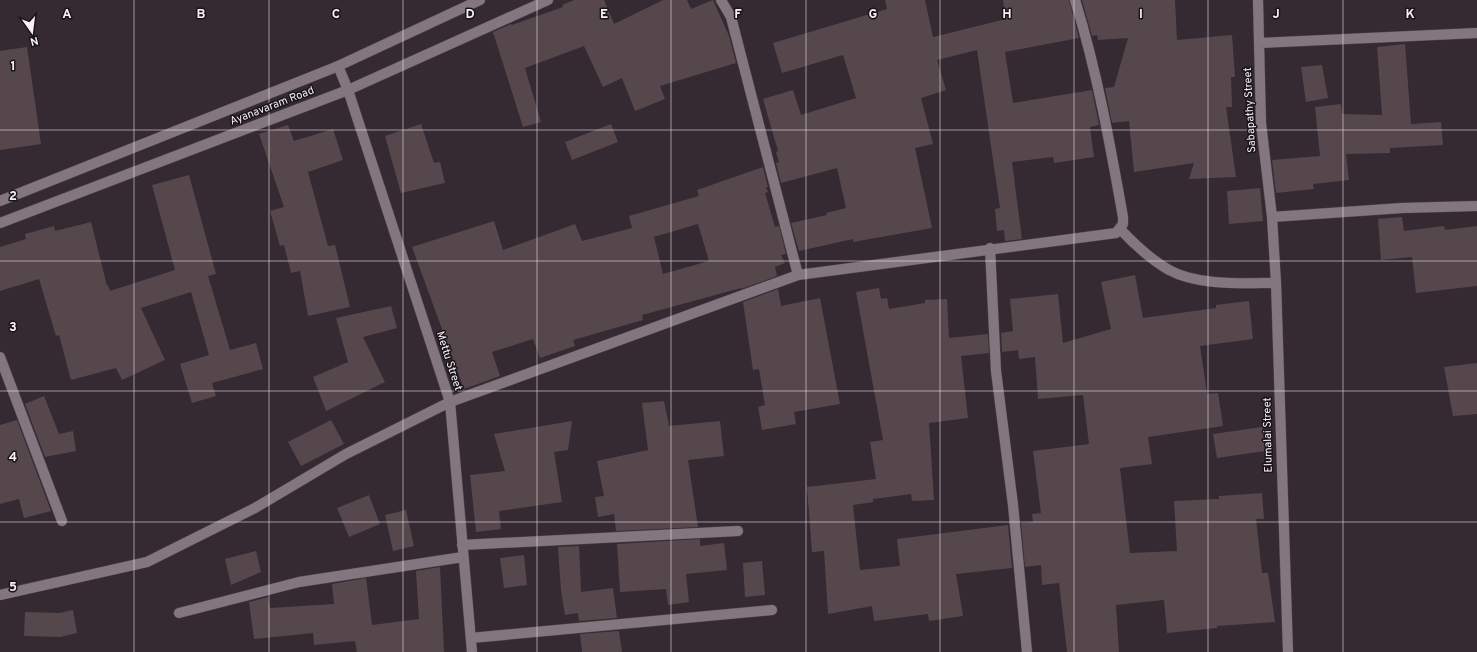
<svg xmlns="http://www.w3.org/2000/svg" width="1477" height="652" font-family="Overpass,sans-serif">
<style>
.building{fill:#56474c;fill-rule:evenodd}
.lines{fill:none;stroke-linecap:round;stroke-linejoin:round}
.street-casing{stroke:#51474f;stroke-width:11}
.secondary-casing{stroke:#51474f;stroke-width:11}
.street{stroke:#83767f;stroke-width:10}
.secondary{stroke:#83767f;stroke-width:10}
.grid{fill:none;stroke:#f8f0f6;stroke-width:1;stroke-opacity:0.55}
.labels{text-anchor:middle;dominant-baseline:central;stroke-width:3;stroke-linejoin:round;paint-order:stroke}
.street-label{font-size:11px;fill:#f8f0f6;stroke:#191418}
.grid-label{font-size:13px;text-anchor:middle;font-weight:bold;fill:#f8f0f6;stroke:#191418;stroke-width:3;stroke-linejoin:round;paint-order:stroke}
</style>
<rect width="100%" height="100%" fill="#352a32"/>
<!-- building -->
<path class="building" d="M 574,0 L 604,0 L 614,24 L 663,0 L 687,0 L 691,9 L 713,0 L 729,36 L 736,63 L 660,86 L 665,99 L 635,111 L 622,78 L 603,87 L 584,46 L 525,68 L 541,122 L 523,127 L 493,32 L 511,24 L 512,25 L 563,7 L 562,5 Z
M 885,0 L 925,0 L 933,37 L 1006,19 L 1003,0 L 1069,0 L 1079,38 L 1005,52 L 1013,103 L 1092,90 L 1099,125 L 1090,127 L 1094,157 L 1054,163 L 1053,157 L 1012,162 L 1022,239 L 1005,241 L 1004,230 L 997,231 L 995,209 L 1000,208 L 977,50 L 937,60 L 946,90 L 921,98 L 933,144 L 915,148 L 932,228 L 853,242 L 853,239 L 799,251 L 791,223 L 827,215 L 826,213 L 846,208 L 837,168 L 781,183 L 776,163 L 779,162 L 776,152 L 778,151 L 763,99 L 793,90 L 801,115 L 856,98 L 843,55 L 782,73 L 773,43 L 887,9 Z
M 1082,0 L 1175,0 L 1177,40 L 1232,35 L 1235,77 L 1231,77 L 1232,107 L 1226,107 L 1236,177 L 1189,179 L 1194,163 L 1134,172 L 1129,121 L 1112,123 L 1105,88 L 1114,87 L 1128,38 L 1098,40 L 1097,35 L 1092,36 Z
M 1405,44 L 1411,124 L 1441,122 L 1443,145 L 1390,148 L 1390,153 L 1346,154 L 1349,180 L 1313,184 L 1314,189 L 1276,193 L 1272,160 L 1320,156 L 1315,107 L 1341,104 L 1342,114 L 1382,115 L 1377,47 Z
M 27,47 L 41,144 L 0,150 L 0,51 Z
M 1322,65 L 1328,98 L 1306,102 L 1301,67 Z
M 421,124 L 434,163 L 440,162 L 445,183 L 401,193 L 385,136 Z
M 611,124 L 618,142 L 572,160 L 565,142 Z
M 288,125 L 294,141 L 333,129 L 343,160 L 308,172 L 328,246 L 335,245 L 350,307 L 308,316 L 300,271 L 291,273 L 284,245 L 280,246 L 270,211 L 284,207 L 259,134 Z
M 763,167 L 768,187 L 766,187 L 768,192 L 765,193 L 775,227 L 779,226 L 786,254 L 781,255 L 785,263 L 775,267 L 777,276 L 741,289 L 741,288 L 642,315 L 643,320 L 573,340 L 575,346 L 540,358 L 533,339 L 492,352 L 500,376 L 464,389 L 412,247 L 494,221 L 503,250 L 575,224 L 582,241 L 632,228 L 629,216 L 699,196 L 697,190 ZM 698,224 L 709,261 L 663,274 L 654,237 Z
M 189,175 L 216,274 L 208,276 L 230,350 L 256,343 L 263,369 L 212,383 L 216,396 L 192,403 L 180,364 L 209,355 L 191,292 L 141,308 L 165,360 L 122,380 L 116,368 L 71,380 L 59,335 L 56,336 L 39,279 L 0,291 L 0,247 L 26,239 L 25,234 L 54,226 L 55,231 L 91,222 L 107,286 L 108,285 L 110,291 L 175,270 L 152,185 Z
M 1260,188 L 1263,221 L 1229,224 L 1227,191 Z
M 1402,217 L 1404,231 L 1444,226 L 1445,230 L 1477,226 L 1477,286 L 1416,293 L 1412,257 L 1381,260 L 1378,219 Z
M 1135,275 L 1143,318 L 1216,308 L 1216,305 L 1249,301 L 1253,339 L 1200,346 L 1207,394 L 1218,393 L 1223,426 L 1148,437 L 1152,464 L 1120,468 L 1130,553 L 1177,551 L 1174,501 L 1219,499 L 1219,496 L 1262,493 L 1264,519 L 1256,519 L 1262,573 L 1268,573 L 1275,622 L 1217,626 L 1217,628 L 1167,633 L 1164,600 L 1116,605 L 1119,652 L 1067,652 L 1059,583 L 1042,585 L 1041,565 L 1025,567 L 1021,523 L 1033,522 L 1032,514 L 1041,513 L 1033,451 L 1089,444 L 1083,395 L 1038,399 L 1035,357 L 1019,359 L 1018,350 L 1002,352 L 1001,333 L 1013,331 L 1010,299 L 1058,294 L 1063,343 L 1111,329 L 1101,282 Z
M 879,288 L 881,299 L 887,298 L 889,309 L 925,303 L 925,300 L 947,299 L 949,338 L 988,334 L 989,353 L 961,356 L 968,418 L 929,423 L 934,500 L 912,501 L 911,494 L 873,499 L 873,502 L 853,505 L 860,570 L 900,566 L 897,539 L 1008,525 L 1012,568 L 956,574 L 963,616 L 929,621 L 928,614 L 874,621 L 872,606 L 828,614 L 824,551 L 812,552 L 807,487 L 876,479 L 870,442 L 883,440 L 856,292 Z
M 778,289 L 781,306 L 820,298 L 840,404 L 794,412 L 796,424 L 762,430 L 758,407 L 765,405 L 759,369 L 753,370 L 743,302 Z
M 391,306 L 397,328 L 363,337 L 385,382 L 326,411 L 313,377 L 348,362 L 336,318 Z
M 1477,363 L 1477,414 L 1453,416 L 1444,367 Z
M 44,396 L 59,434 L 73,431 L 76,451 L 45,457 L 25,404 Z
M 664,401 L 669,426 L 720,421 L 724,456 L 688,460 L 698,527 L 616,531 L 614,514 L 598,517 L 595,497 L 604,496 L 597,461 L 648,450 L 642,403 Z
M 17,420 L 51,511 L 24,518 L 19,499 L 0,504 L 0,425 Z
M 331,420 L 344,444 L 301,466 L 288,442 Z
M 572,421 L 568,450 L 554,452 L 562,502 L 499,511 L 501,529 L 476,532 L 470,475 L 505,471 L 494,434 Z
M 1262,427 L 1265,451 L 1217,458 L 1213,434 Z
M 369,495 L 380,524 L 349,537 L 337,508 Z
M 406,510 L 414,546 L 393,551 L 385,515 Z
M 700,539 L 700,546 L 724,543 L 727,570 L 686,574 L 689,602 L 668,605 L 666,589 L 620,592 L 617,544 Z
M 579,546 L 581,592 L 613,588 L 617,618 L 579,621 L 578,613 L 565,615 L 561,591 L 558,547 Z
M 256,551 L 261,572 L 231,585 L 225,559 Z
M 524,555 L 527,585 L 504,588 L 500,558 Z
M 762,561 L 765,595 L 745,597 L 743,563 Z
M 440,567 L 444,652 L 357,652 L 355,641 L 314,645 L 313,633 L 254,639 L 249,602 L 268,597 L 270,608 L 334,604 L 332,584 L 366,578 L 372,625 L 419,619 L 416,571 Z
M 73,610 L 77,633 L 60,637 L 24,636 L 25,612 L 59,613 Z
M 619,631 L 622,652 L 582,652 L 580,634 Z"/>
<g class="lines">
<!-- street casing -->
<g class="street-casing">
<path id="street" d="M 721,0 L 731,17 L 798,275
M 1258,0 L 1261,123 L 1272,217 L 1276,283 L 1288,652
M 1259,43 L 1477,33
M 338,66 L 348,90 L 450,402 L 472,652
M 1272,217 L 1402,208 L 1477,206
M 1120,229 C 1135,245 1150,259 1169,270 C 1198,286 1244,283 1276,283
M 990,248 L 996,371 L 1013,505 L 1027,652
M 0,357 L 62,521
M 462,545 L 738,531
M 0,595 L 147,562 L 255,508 L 346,454 L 450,402 L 798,275 L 1116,233 L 1123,224 L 1123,217 C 1110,144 1097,71 1075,0
M 179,613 L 299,582 L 463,557
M 471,638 L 772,610"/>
</g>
<!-- secondary casing -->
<g class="secondary-casing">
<path id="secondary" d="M 0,201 L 336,67 L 480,0
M 0,223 L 348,90 L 548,0"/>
</g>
<!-- street -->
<use href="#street" class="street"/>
<!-- secondary -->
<use href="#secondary" class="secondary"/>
</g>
<!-- grid -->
<path class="grid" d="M 134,0 L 134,652M 269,0 L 269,652M 403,0 L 403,652M 537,0 L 537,652M 671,0 L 671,652M 806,0 L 806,652M 940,0 L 940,652M 1074,0 L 1074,652M 1208,0 L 1208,652M 1343,0 L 1343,652M 0,130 L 1477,130M 0,261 L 1477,261M 0,391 L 1477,391M 0,522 L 1477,522"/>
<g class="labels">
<!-- street labels -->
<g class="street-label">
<text transform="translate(272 106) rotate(-21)">Ayanavaram Road</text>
<text transform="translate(1250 110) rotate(-93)">Sabapathy Street</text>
<text transform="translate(449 361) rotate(72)">Mettu Street</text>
<text transform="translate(1268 435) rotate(-91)">Elumalai Street</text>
</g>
</g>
<g class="grid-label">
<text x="67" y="18">A</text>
<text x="201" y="18">B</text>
<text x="336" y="18">C</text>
<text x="470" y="18">D</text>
<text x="604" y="18">E</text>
<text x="738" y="18">F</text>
<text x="873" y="18">G</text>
<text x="1007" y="18">H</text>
<text x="1141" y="18">I</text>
<text x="1276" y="18">J</text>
<text x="1410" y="18">K</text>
<text x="13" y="70">1</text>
<text x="13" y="200">2</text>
<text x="13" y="331">3</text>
<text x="13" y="461">4</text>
<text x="13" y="591">5</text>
</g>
<!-- north arrow -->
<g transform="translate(32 32) rotate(166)" stroke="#191418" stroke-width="3" paint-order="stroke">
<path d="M0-3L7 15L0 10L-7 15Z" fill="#f8f0f6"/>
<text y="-6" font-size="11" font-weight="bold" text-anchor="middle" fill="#f8f0f6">N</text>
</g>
</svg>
